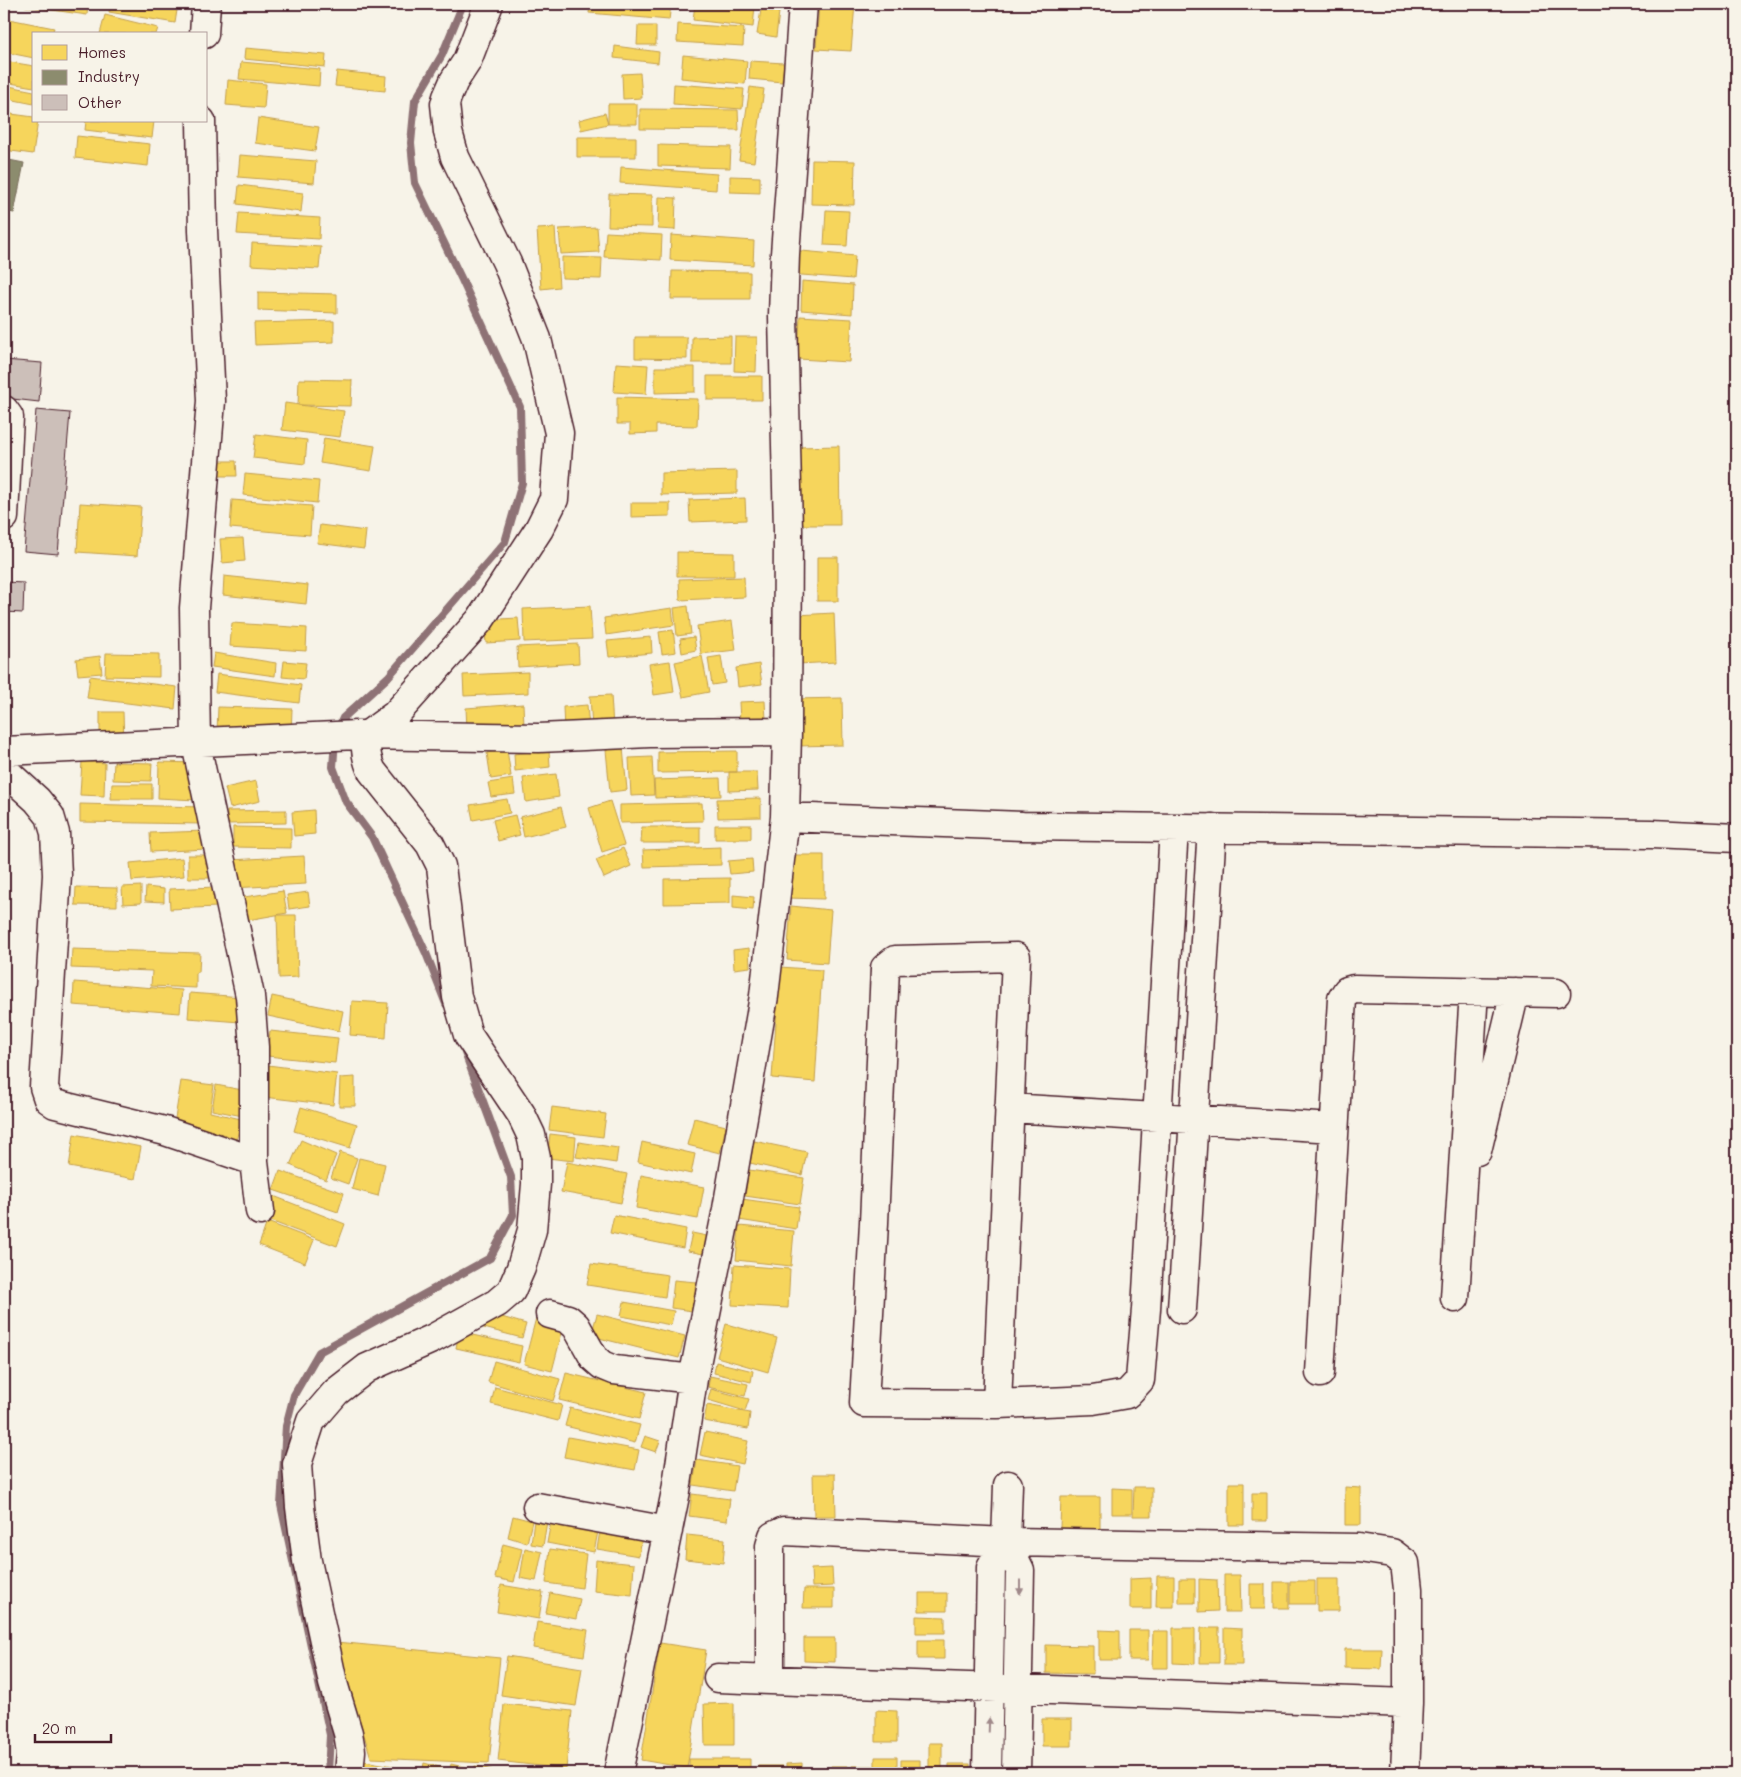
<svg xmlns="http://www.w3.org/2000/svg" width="1741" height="1777" font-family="Mali,sans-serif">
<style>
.homes{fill:#f6d55c;stroke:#c29e4d}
.industry{fill:#8c8c6e;stroke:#786b5a}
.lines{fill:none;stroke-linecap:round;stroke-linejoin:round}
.stream{stroke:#8e7275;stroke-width:8}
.building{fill:#ccbfb9;stroke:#4a1f2b}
.minor-casing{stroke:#4a1f2b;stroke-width:31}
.minor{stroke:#f7f3e8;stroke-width:28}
.oneway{fill:#a0898a}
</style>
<rect width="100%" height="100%" fill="#f7f3e8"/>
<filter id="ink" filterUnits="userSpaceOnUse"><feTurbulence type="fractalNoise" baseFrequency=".02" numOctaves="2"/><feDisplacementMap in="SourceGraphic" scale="10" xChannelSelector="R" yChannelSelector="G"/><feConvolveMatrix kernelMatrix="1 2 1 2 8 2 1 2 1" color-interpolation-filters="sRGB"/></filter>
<g filter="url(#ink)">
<!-- homes -->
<path class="homes" d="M 25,4 L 88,4 L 87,15 L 25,6 Z
M 110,4 L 178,4 L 175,23 L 109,12 Z
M 590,4 L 671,4 L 669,20 L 589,13 Z
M 695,4 L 732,4 L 755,6 L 753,27 L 693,20 Z
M 819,4 L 855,4 L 851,51 L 816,49 Z
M 761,10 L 779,12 L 776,37 L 757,34 Z
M 105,15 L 158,28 L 156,34 L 100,34 Z
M 4,18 L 54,28 L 52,34 L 34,34 L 34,58 L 4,52 Z
M 678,24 L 744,28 L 743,46 L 677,42 Z
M 638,26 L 656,26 L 656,45 L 637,45 Z
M 615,46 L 659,52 L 658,63 L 614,58 Z
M 245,48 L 326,55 L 325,67 L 244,59 Z
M 683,55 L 747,61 L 745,84 L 681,78 Z
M 4,61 L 34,66 L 34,87 L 4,82 Z
M 750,61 L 784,63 L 782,82 L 749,79 Z
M 241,62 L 320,69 L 319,86 L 239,79 Z
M 337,71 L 386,76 L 385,91 L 335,86 Z
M 640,73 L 642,98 L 623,99 L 622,74 Z
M 228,80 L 266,84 L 264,108 L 226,105 Z
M 674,84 L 744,89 L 742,109 L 673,104 Z
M 4,85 L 34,91 L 34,104 L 4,98 Z
M 750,87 L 764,89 L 754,162 L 739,160 Z
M 608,104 L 637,104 L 637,124 L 608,124 Z
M 640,109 L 738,110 L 739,130 L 640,129 Z
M 4,113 L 34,117 L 34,121 L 38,121 L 33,154 L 4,150 Z
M 605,113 L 608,124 L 581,130 L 579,120 Z
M 258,118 L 319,127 L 315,151 L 255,143 Z
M 86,121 L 154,121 L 152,138 L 85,130 Z
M 77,136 L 150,144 L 148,166 L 75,158 Z
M 577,137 L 636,137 L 636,157 L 577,157 Z
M 658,145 L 731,147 L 730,168 L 658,166 Z
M 240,155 L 316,161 L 314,183 L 238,177 Z
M 812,160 L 855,161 L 854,205 L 811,204 Z
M 621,167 L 717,174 L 716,190 L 620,183 Z
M 730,176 L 760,177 L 760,193 L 730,192 Z
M 239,185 L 303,193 L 301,212 L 237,204 Z
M 609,194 L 652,195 L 652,227 L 608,226 Z
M 659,197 L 676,198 L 675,230 L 658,229 Z
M 826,210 L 849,211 L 847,246 L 824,245 Z
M 239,213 L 320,218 L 319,239 L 237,234 Z
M 597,227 L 599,252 L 561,254 L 559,229 Z
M 555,228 L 559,287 L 541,289 L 537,229 Z
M 606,232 L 662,235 L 661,260 L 604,257 Z
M 671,235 L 754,241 L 753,265 L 670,260 Z
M 252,243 L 321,247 L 319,269 L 251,265 Z
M 791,250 L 855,256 L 853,279 L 789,274 Z
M 562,257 L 602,258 L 601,279 L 562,278 Z
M 672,271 L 750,272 L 750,299 L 671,299 Z
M 802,281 L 853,285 L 852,314 L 801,310 Z
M 258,292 L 337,294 L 337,313 L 258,310 Z
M 800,316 L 852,319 L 849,362 L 798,359 Z
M 334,321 L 334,342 L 255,345 L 254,323 Z
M 731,336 L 731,363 L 692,363 L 692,337 Z
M 635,337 L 687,337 L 687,359 L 635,358 Z
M 735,337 L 757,337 L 756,372 L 734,371 Z
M 616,363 L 648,365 L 646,394 L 614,392 Z
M 655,367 L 695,367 L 695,392 L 655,393 Z
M 707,376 L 762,376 L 762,400 L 707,400 Z
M 299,379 L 352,380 L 351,406 L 298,405 Z
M 617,397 L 698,399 L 697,426 L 656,425 L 656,433 L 630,434 L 630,424 L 617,424 Z
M 285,403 L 344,411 L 340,437 L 282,430 Z
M 256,434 L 307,440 L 305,464 L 253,458 Z
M 324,438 L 375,446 L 371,471 L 320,463 Z
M 839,446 L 840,525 L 800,525 L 798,447 Z
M 217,461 L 236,461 L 237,476 L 218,476 Z
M 737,471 L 737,493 L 661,495 L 661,473 Z
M 245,474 L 319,481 L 317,503 L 243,495 Z
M 745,498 L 746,520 L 690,522 L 689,500 Z
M 232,500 L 312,506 L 310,535 L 230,528 Z
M 80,503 L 141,507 L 137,556 L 77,552 Z
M 631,503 L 670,503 L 670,516 L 631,517 Z
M 320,525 L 366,531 L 364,549 L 317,543 Z
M 243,538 L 245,561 L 222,563 L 220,539 Z
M 677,552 L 734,553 L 734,576 L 677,576 Z
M 817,557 L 838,557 L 838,601 L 817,601 Z
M 224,576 L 308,585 L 306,604 L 223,595 Z
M 744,577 L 745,597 L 680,600 L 679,579 Z
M 590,606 L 592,639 L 524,642 L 523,609 Z
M 688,606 L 691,634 L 677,636 L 674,608 Z
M 672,608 L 674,625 L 606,635 L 604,618 Z
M 834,613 L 836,662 L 798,664 L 796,615 Z
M 518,618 L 520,641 L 486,643 L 484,620 Z
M 732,621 L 736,650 L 701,654 L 697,626 Z
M 232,623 L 307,628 L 306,651 L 230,646 Z
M 673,630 L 676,652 L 662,654 L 659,632 Z
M 651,637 L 652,653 L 609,657 L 607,641 Z
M 694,637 L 696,650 L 682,653 L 680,639 Z
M 578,644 L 579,663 L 518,667 L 517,647 Z
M 106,653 L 159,654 L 159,677 L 105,676 Z
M 214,653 L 276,663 L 275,676 L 212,667 Z
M 100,656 L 102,673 L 78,675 L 76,659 Z
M 702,656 L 709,692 L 683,697 L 675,662 Z
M 721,656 L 725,683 L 712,685 L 708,658 Z
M 284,661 L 306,663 L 304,679 L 282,677 Z
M 670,661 L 674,692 L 654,695 L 649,664 Z
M 759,664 L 762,684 L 738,687 L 736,668 Z
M 528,672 L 528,693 L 464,696 L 463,675 Z
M 217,674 L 301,685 L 299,703 L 215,692 Z
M 90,676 L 177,687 L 175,709 L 87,698 Z
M 611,695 L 613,727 L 592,728 L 590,696 Z
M 842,698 L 843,745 L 796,746 L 795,699 Z
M 765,701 L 766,720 L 740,721 L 739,702 Z
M 523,704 L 524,726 L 467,729 L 466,708 Z
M 587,705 L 589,729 L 564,731 L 563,707 Z
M 218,707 L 292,709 L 291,735 L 217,733 Z
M 100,712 L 123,712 L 124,743 L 100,743 Z
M 623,748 L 627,790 L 610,792 L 606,750 Z
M 507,750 L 511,776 L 491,779 L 487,753 Z
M 549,750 L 550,767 L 515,771 L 514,754 Z
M 737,751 L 737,772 L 658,773 L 658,752 Z
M 652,757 L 654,795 L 631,796 L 629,758 Z
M 82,761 L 105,763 L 104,796 L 80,795 Z
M 114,762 L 152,763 L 151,781 L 113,780 Z
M 159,762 L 197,763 L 196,800 L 158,798 Z
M 729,772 L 757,772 L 758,790 L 729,791 Z
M 556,774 L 559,797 L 526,802 L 523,778 Z
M 720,778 L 721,796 L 655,798 L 654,780 Z
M 513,779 L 515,794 L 491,797 L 488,783 Z
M 256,781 L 260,801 L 230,808 L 225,788 Z
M 112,784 L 152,784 L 152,799 L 111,799 Z
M 761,798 L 761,817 L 718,818 L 717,799 Z
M 507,799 L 510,813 L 473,820 L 470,805 Z
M 610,801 L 624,845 L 602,852 L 589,808 Z
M 702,803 L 703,821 L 620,823 L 620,805 Z
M 80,804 L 202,807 L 202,824 L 80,822 Z
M 561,807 L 566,827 L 524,837 L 520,817 Z
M 286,810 L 286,823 L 227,824 L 227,811 Z
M 314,810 L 315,834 L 294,836 L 292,812 Z
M 515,815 L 520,835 L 498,841 L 493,820 Z
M 715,825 L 751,825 L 751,839 L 715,839 Z
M 233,827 L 291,828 L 291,848 L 233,847 Z
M 642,827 L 700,827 L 700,843 L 641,843 Z
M 205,831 L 206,849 L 151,852 L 150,833 Z
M 721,847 L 721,865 L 644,867 L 643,850 Z
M 623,848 L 631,866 L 604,878 L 596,860 Z
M 188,855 L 214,855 L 215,878 L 188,878 Z
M 786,855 L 824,855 L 824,899 L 787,898 Z
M 304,856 L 306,884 L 232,888 L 231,860 Z
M 182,858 L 184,876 L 132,881 L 130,863 Z
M 752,859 L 753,872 L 730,874 L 728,861 Z
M 730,878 L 730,903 L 664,904 L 664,879 Z
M 141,886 L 141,903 L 123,904 L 122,887 Z
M 76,887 L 117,888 L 117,906 L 75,905 Z
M 146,887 L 164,889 L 164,902 L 145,901 Z
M 216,887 L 218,907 L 170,909 L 169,889 Z
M 283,891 L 287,913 L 242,921 L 238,898 Z
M 308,892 L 310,906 L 289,909 L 287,895 Z
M 733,895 L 754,897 L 753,910 L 733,908 Z
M 791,906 L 831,910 L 827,963 L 787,960 Z
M 277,915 L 296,915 L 298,977 L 279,978 Z
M 749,948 L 750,967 L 734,969 L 733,950 Z
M 72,949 L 200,953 L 199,972 L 196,972 L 196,988 L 151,986 L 152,971 L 71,968 Z
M 780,967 L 822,970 L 815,1082 L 772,1078 Z
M 74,982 L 182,990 L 180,1013 L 73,1005 Z
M 190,993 L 242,997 L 240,1022 L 188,1018 Z
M 272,996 L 343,1011 L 339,1031 L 268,1016 Z
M 352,1001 L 388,1003 L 386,1038 L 350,1035 Z
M 270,1031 L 338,1038 L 335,1063 L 267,1056 Z
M 268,1065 L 337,1074 L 333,1105 L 264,1097 Z
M 355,1077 L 355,1106 L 339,1106 L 340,1078 Z
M 181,1081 L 214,1085 L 210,1112 L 241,1119 L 235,1146 L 173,1131 Z
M 216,1085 L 253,1092 L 248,1117 L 212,1110 Z
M 301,1107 L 357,1124 L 350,1148 L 294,1131 Z
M 552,1107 L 606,1114 L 603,1137 L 549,1130 Z
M 694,1118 L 726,1126 L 720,1153 L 687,1145 Z
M 74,1134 L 141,1147 L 135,1179 L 69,1167 Z
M 550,1134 L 576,1137 L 574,1161 L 547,1158 Z
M 301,1140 L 336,1155 L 326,1180 L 290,1165 Z
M 754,1141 L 807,1152 L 802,1175 L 750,1163 Z
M 579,1142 L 618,1148 L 616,1163 L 576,1157 Z
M 642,1142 L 695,1154 L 691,1174 L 638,1162 Z
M 340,1152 L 357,1158 L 348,1184 L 331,1178 Z
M 359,1158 L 385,1164 L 378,1196 L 352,1189 Z
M 567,1162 L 627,1174 L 621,1203 L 561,1192 Z
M 749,1170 L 804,1178 L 800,1204 L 745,1196 Z
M 280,1171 L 344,1193 L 338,1212 L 273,1190 Z
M 641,1175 L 704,1187 L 698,1219 L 636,1208 Z
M 271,1195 L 345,1224 L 337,1246 L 262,1218 Z
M 742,1199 L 799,1207 L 796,1229 L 739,1220 Z
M 614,1215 L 686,1229 L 683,1248 L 610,1233 Z
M 267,1222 L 314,1240 L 305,1263 L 259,1245 Z
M 739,1226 L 794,1231 L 791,1266 L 736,1260 Z
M 692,1233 L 707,1236 L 703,1254 L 688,1251 Z
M 591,1264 L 668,1275 L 665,1297 L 587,1285 Z
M 734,1265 L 790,1269 L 788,1308 L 732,1305 Z
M 674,1280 L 696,1282 L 692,1311 L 671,1308 Z
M 624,1302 L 674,1311 L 671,1325 L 621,1316 Z
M 484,1312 L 526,1324 L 522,1338 L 480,1327 Z
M 537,1314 L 565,1321 L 552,1371 L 524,1364 Z
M 597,1314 L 685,1336 L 679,1358 L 591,1336 Z
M 726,1324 L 777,1338 L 768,1372 L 717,1357 Z
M 459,1332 L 522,1346 L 519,1362 L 456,1348 Z
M 494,1361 L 560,1379 L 553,1401 L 488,1382 Z
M 716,1362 L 753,1371 L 751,1382 L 714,1373 Z
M 566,1373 L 646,1392 L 639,1419 L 559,1400 Z
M 710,1376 L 748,1384 L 745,1396 L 708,1387 Z
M 495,1387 L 562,1405 L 558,1421 L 491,1404 Z
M 711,1389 L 749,1399 L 745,1411 L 708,1400 Z
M 707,1405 L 750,1413 L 748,1429 L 704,1421 Z
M 570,1408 L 640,1425 L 635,1443 L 565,1426 Z
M 705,1432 L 748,1441 L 743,1464 L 700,1455 Z
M 645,1436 L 660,1441 L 656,1452 L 641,1447 Z
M 568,1437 L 639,1450 L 635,1470 L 564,1457 Z
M 697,1460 L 737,1466 L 733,1491 L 693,1485 Z
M 813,1474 L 835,1474 L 836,1516 L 814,1516 Z
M 1229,1483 L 1244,1483 L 1244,1525 L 1229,1525 Z
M 1134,1487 L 1152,1487 L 1152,1516 L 1133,1516 Z
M 1345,1487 L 1361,1488 L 1361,1525 L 1345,1525 Z
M 1112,1488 L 1132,1489 L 1132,1514 L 1112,1514 Z
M 1252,1493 L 1267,1493 L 1267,1521 L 1252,1521 Z
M 692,1494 L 730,1499 L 727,1521 L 689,1516 Z
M 1061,1497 L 1100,1497 L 1100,1529 L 1060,1528 Z
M 535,1513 L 548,1515 L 543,1546 L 531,1544 Z
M 513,1516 L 532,1521 L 527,1543 L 508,1537 Z
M 552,1516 L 599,1526 L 594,1552 L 547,1543 Z
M 600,1531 L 642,1537 L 639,1556 L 597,1549 Z
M 687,1535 L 725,1539 L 723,1563 L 685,1559 Z
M 503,1544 L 522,1549 L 514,1582 L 495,1578 Z
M 525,1548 L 542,1552 L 536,1581 L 520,1578 Z
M 550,1549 L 586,1554 L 582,1588 L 546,1583 Z
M 596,1560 L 634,1564 L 632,1595 L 594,1591 Z
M 832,1568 L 833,1586 L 812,1587 L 811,1569 Z
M 1224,1575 L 1240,1575 L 1241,1612 L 1224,1612 Z
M 1157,1576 L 1174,1576 L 1174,1607 L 1156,1607 Z
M 1151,1578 L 1151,1609 L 1130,1609 L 1130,1579 Z
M 1179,1579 L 1195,1579 L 1195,1603 L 1179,1603 Z
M 1199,1579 L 1217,1580 L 1218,1611 L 1199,1612 Z
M 1317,1579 L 1339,1579 L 1339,1611 L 1317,1611 Z
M 1290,1581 L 1315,1581 L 1315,1604 L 1290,1604 Z
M 1274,1582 L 1289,1582 L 1289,1608 L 1274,1608 Z
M 1250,1584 L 1265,1584 L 1265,1609 L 1250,1609 Z
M 501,1585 L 543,1592 L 539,1619 L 497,1612 Z
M 804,1589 L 834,1589 L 834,1608 L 803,1608 Z
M 550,1593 L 580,1599 L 576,1619 L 546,1613 Z
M 919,1593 L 947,1593 L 947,1611 L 919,1611 Z
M 916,1616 L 945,1617 L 945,1633 L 916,1633 Z
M 537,1622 L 588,1630 L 584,1656 L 533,1648 Z
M 1173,1628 L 1195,1628 L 1195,1664 L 1173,1663 Z
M 1201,1628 L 1219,1628 L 1219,1663 L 1200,1663 Z
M 1224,1628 L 1242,1629 L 1242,1665 L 1224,1665 Z
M 1099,1630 L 1120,1631 L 1120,1660 L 1099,1660 Z
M 1129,1630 L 1148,1630 L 1148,1660 L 1129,1660 Z
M 1153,1631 L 1168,1631 L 1168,1668 L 1152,1668 Z
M 804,1638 L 835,1638 L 835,1662 L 804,1661 Z
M 918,1640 L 944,1640 L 944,1659 L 918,1659 Z
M 336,1642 L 500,1658 L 489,1763 L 371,1758 Z
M 660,1643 L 706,1650 L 687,1768 L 641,1760 Z
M 1046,1645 L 1093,1646 L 1093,1674 L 1046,1673 Z
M 1345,1649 L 1382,1649 L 1381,1669 L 1345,1668 Z
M 507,1656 L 582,1668 L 576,1706 L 501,1695 Z
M 734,1703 L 734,1745 L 705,1745 L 704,1704 Z
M 504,1704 L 572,1711 L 566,1769 L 498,1761 Z
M 876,1710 L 897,1711 L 897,1742 L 876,1742 Z
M 1042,1719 L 1072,1719 L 1072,1746 L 1042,1746 Z
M 929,1743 L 942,1743 L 942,1773 L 929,1773 Z
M 875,1757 L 897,1757 L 897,1773 L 875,1773 Z
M 689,1759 L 750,1759 L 750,1773 L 689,1773 Z
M 359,1760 L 393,1766 L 392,1773 L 357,1773 Z
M 901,1760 L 920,1760 L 920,1773 L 901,1773 Z
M 424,1763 L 447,1769 L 446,1773 L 422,1773 Z
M 802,1763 L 802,1773 L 786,1773 L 786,1764 Z
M 451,1764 L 472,1769 L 471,1773 L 449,1773 Z
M 949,1764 L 970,1764 L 970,1773 L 949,1773 Z
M 475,1766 L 492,1770 L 492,1773 L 473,1773 Z
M 758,1766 L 783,1766 L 783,1773 L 759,1773 Z
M 831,1766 L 848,1766 L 848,1773 L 831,1773 Z
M 852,1766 L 873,1766 L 873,1773 L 852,1773 Z
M 809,1768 L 826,1768 L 826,1773 L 809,1773 Z
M 1033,1771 L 1059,1771 L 1059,1773 L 1033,1773 Z"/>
<!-- industry -->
<path class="industry" d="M 4,159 L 24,163 L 14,213 L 4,211 Z"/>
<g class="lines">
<!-- stream -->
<path class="stream" d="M 338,729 L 343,718 L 388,677 L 505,542 L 522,483 L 520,407 L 462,280 L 415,183 L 411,143 L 415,101 L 442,55 L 463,4
M 335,740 L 333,767 L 346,802 L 372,837 L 426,953 L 446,1004
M 328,1773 L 330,1735 L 281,1505 L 286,1426 L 294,1395 L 319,1352 L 490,1258 L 513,1215 L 511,1177 L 464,1050"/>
</g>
<!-- building -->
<path class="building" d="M 4,360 L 42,363 L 39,402 L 4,398 Z
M 36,410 L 70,413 L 58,554 L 24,551 Z
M 4,582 L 24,583 L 23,613 L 4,612 Z"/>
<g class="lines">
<!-- minor casing -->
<g class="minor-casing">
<path id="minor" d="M 204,34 L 206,4
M 201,121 L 203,230 L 211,401 L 194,608 L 196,744 L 250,996 L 254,1047 L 254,1161 L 260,1211
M 4,410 L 9,417 L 4,517
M 4,751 L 357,735 L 539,738 L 650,733 L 787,732
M 4,770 L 37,800 L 50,816 L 55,833 L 57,875 L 44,1087 L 48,1099 L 55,1104 L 165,1131 L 254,1161
M 785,817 L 1023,826 L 1652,834 L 1737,838
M 1009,1108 L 1334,1128
M 1477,1151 L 1515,992
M 1455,1298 L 1474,991
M 1182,1309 L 1212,828
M 550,1314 L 568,1319 L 576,1326 L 594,1358 L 602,1365 L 614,1370 L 693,1379
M 1320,1373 L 1342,999 L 1347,991 L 1354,989 L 1556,993
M 997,1404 L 1016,957 L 895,960 L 885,968 L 874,1223 L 864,1403 L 997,1404 L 1093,1400 L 1127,1394 L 1140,1380 L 1146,1309 L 1174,828
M 537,1507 L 668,1531
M 1006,1542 L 1020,1570 L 1016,1773
M 718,1678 L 1408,1703
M 770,1680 L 770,1546 L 773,1536 L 784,1531 L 1006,1542 L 1359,1548 L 1392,1553 L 1405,1563 L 1408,1589 L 1408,1703 L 1405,1773
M 349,1773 L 351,1751 L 348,1733 L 333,1683 L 307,1561 L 300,1507 L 297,1464 L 311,1421 L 336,1392 L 367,1368 L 432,1339 L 497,1303 L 511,1291 L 521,1268 L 532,1230 L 536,1184 L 536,1158 L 531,1135 L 521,1114 L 468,1035 L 457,997 L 441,866 L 430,844 L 372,771 C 366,759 365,749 366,736 L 395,715 L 480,620 L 539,529 L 554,499 L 559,433 L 537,339 L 507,263 L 455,157 L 448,132 L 445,104 L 447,97 L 454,81 L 467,61 L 489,4
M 618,1773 L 676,1491 L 693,1379 L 727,1209 L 764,996 L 785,817 L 787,732 L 788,530 L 783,316 L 785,254 L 803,4
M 987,1773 L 991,1567 L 1006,1542 L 1008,1485"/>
</g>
<!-- minor -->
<use href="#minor" class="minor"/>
</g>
<!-- one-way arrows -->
<defs><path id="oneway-solid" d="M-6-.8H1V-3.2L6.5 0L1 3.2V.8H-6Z" transform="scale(1.25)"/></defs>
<g class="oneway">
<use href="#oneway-solid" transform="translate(1020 1587) rotate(90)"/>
<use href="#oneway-solid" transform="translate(989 1725) rotate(-88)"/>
</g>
</g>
<!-- margin -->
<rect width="1741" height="1777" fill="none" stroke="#f7f3e8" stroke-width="20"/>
<rect x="10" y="10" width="1721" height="1757" fill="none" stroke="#4a1f2b" stroke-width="2" filter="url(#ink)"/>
<!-- legend -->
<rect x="32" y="32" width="175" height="90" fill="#f7f3e8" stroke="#b29e9c"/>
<rect x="42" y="45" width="25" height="15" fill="#f6d55c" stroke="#b29e9c"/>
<text x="78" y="58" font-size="15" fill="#4a1f2b">Homes</text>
<rect x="42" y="70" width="25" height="15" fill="#8c8c6e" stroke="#b29e9c"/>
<text x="78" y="82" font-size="15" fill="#4a1f2b">Industry</text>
<rect x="42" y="95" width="25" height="15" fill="#ccbfb9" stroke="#b29e9c"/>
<text x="78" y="108" font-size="15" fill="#4a1f2b">Other</text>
<!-- scale -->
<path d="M35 1734v8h76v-8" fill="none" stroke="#4a1f2b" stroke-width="2.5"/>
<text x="42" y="1734" font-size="15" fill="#4a1f2b" stroke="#f7f3e8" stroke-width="4" paint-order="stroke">20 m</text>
</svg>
